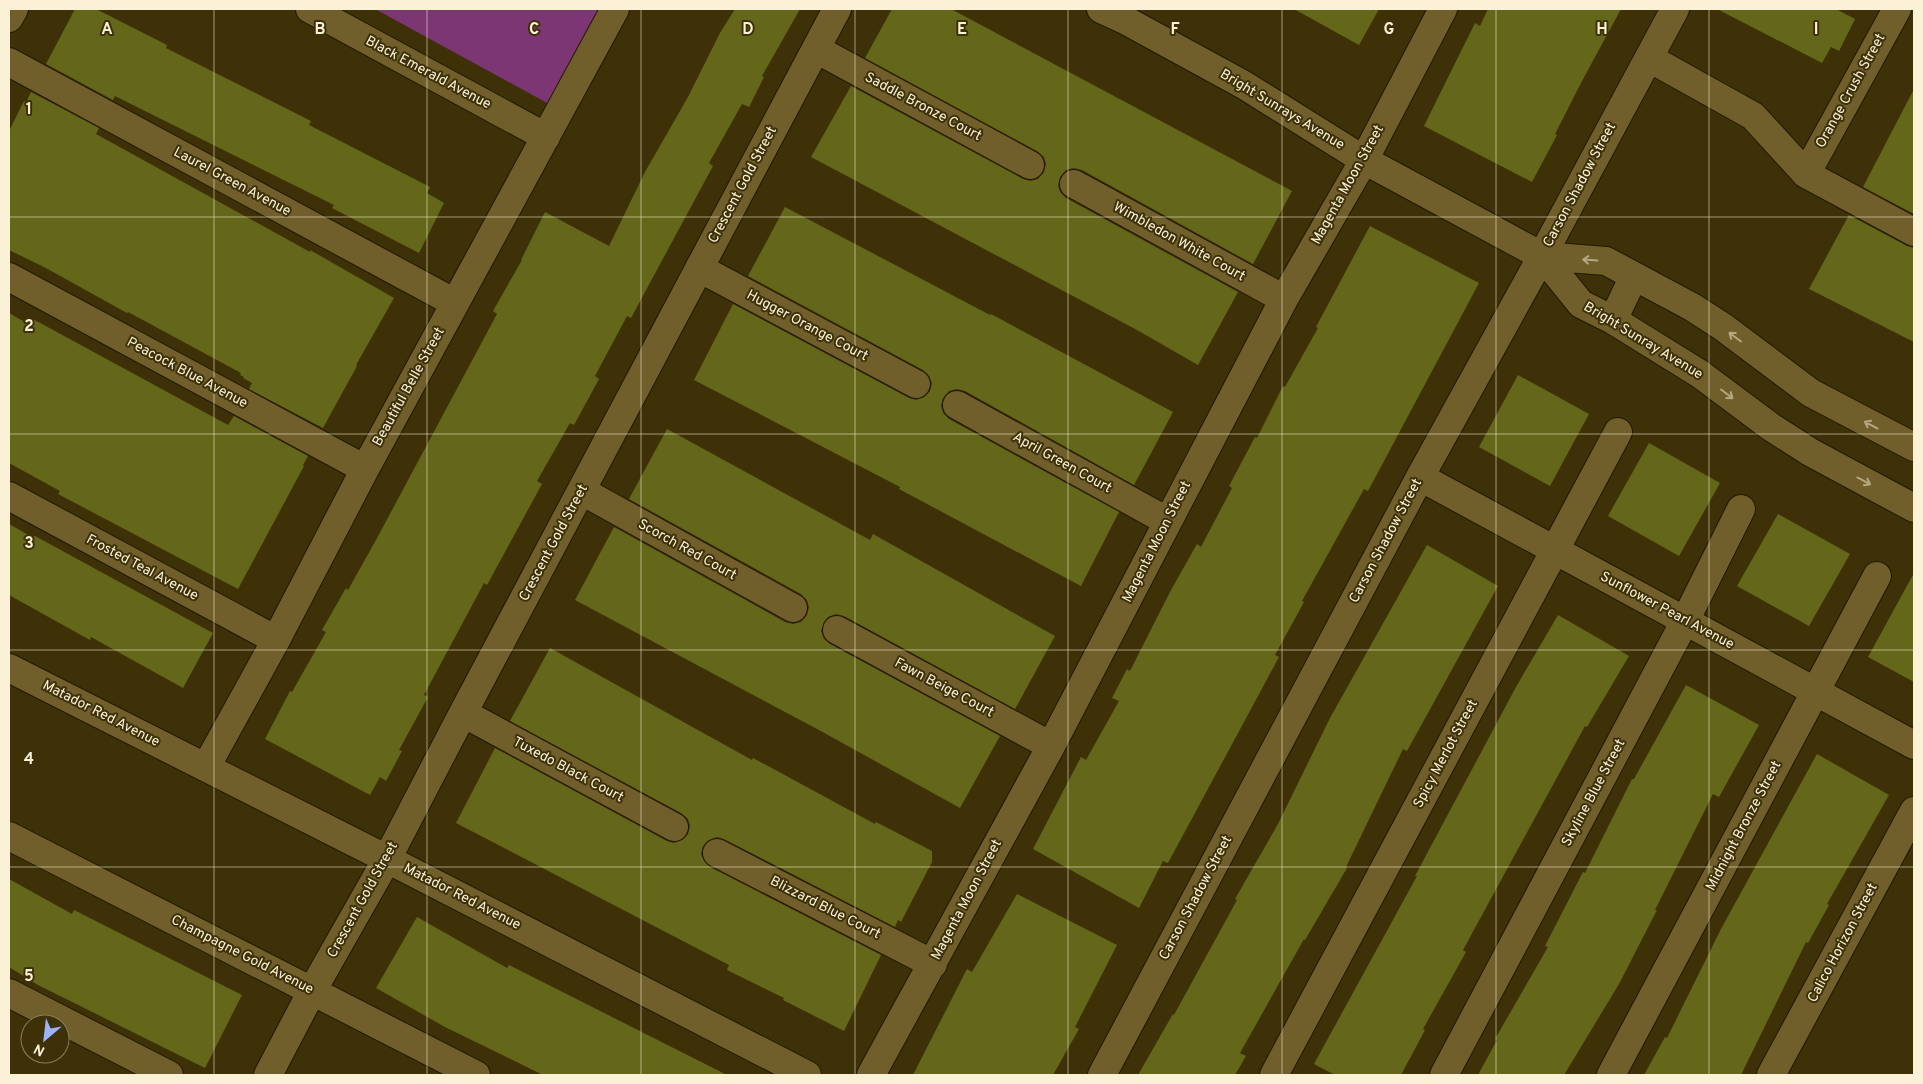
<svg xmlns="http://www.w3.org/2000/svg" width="1923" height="1084" font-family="Overpass,sans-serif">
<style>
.green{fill:#7c3674}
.building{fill:#64671a}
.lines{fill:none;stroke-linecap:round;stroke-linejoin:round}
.minor-casing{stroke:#221900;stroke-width:30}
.minor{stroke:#705f2b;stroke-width:28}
.oneway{stroke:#b5a880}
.grid{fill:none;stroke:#faf1d6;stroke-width:1;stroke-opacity:0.55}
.labels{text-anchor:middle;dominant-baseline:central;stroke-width:4;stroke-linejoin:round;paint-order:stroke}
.street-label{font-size:14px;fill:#faf1d6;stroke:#3e3108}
.grid-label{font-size:16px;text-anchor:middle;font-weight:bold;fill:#faf1d6;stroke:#3e3108;stroke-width:4;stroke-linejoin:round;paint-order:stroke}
</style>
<rect width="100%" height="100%" fill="#3e3108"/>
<!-- green -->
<path class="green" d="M 375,9 L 600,9 L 549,104 Z"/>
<!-- building -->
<path class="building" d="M 75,9 L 96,9 L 167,45 L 166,48 L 311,121 L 309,125 L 430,187 L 427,193 L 444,203 L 419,253 L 332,208 L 334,205 L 115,96 L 113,100 L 46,64 Z
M 735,9 L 800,9 L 762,76 L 764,77 L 749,107 L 742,104 L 709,163 L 713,166 L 631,318 L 627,316 L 595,376 L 599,379 L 574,425 L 570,423 L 537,481 L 542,484 L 487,585 L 484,583 L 424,695 L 428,697 L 399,750 L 402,751 L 386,781 L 380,777 L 370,795 L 265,739 L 290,691 L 292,692 L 326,632 L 322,630 L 346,588 L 348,590 L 376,540 L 497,314 L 493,311 L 522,260 L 521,260 L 545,212 L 609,246 L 645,172 L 688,97 L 720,33 Z
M 892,9 L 951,9 L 1292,191 L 1253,264 L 1082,170 L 1074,168 L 1066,170 L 1060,177 L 1058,185 L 1060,192 L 1066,198 L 1238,292 L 1198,365 L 1137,330 L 811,157 L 851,86 L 1023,179 L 1030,181 L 1038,179 L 1044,172 L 1046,164 L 1044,157 L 1037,151 L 865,58 Z
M 1294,9 L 1379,9 L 1359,45 Z
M 1488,9 L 1621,9 L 1582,81 L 1555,134 L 1557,135 L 1532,182 L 1424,126 L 1475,23 L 1480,26 Z
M 1717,9 L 1836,9 L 1855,19 L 1839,51 L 1831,47 L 1822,63 Z
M 1914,89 L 1914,214 L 1863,187 Z
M 31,92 L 99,128 L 96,134 L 310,252 L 310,250 L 394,298 L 356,365 L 357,366 L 323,428 L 249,389 L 252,383 L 243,378 L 244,377 L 240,375 L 241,373 L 128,312 L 127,313 L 44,267 L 9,250 L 9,131 L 24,101 L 26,102 Z
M 785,207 L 990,315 L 991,314 L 1173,412 L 1134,485 L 965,391 L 957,389 L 949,391 L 943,398 L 941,406 L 943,413 L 949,419 L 1119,512 L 1081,586 L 899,489 L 900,487 L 694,380 L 733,304 L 909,398 L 916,400 L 924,397 L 930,391 L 932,383 L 929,376 L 923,370 L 748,276 Z
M 1849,215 L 1907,246 L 1914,248 L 1914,342 L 1809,289 Z
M 1370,226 L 1479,283 L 1368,491 L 1364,489 L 1302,601 L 1304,602 L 1275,655 L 1279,657 L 1168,863 L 1163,861 L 1139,908 L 1033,849 L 1081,757 L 1086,760 L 1119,701 L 1112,698 L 1127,669 L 1130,671 L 1171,590 L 1197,544 L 1201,547 L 1232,488 L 1229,486 L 1255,437 L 1257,438 L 1283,386 L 1285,387 L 1318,328 L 1316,327 Z
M 9,313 L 28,324 L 31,318 L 228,425 L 234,416 L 308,456 L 303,465 L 304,466 L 238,589 L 58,494 L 60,491 L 9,463 Z
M 1518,375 L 1589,414 L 1550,486 L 1479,447 Z
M 667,429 L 870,540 L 873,534 L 1055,636 L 1015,709 L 844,616 L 836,614 L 828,617 L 824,622 L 821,631 L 824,639 L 830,644 L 1000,736 L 960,808 L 819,730 L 575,600 L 614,527 L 785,622 L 793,624 L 801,622 L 807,615 L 809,607 L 807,600 L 801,594 L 629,499 Z
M 1649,443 L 1720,483 L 1679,556 L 1608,516 Z
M 1778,514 L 1850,554 L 1809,626 L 1737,586 Z
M 9,524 L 32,537 L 35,536 L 213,633 L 183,688 L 91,637 L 90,640 L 9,595 Z
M 1427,545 L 1498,586 L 1407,751 L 1403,749 L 1346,867 L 1347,868 L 1305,940 L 1304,939 L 1240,1053 L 1246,1056 L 1235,1075 L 1138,1075 L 1173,1014 L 1174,1015 L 1237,900 L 1235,899 L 1278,824 L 1330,718 Z
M 1914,573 L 1914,682 L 1868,657 Z
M 1558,615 L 1629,656 L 1587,727 L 1585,726 L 1463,950 L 1466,952 L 1423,1029 L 1425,1030 L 1401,1075 L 1335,1075 L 1314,1064 L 1417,876 L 1415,876 L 1516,687 Z
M 550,648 L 752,760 L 753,758 L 875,824 L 876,822 L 932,851 L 932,862 L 901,922 L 898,920 L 895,927 L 724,839 L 717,837 L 709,840 L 703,846 L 701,854 L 704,861 L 710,867 L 881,955 L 844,1031 L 783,1000 L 784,998 L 727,970 L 729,965 L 456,823 L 495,748 L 667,841 L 674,843 L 682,840 L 688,834 L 690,826 L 688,819 L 681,813 L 510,721 Z
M 1686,685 L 1759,725 L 1719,797 L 1713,794 L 1655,910 L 1657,910 L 1619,984 L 1564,1075 L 1478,1075 L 1497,1040 L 1495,1039 L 1548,947 L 1545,946 L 1583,872 L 1585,873 L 1632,779 L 1634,779 Z
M 1817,754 L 1889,795 L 1827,904 L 1829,905 L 1808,943 L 1806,942 L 1741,1075 L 1644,1075 L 1665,1037 L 1667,1038 L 1721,929 Z
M 9,879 L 72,914 L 74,910 L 242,995 L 205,1068 L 38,985 L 9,967 Z
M 1017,894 L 1117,945 L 1075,1027 L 1079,1029 L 1053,1075 L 913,1075 L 967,969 L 972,972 Z
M 417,917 L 507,968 L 509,965 L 727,1075 L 543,1075 L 445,1027 L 376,988 Z"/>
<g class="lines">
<!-- minor casing -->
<g class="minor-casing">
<path id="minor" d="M 310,9 L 546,137
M 1101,9 L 1125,20 L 1244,85 L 1364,160 L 1542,256 L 1581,304 L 1613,320 L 1700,374 L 1771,427 L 1810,452 L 1914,508
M 9,18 L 14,9
M 816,49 L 1030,165
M 1649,58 L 1753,116 L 1806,174 L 1914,232
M 9,62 L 455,303
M 1806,174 L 1897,9
M 1074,184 L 1284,299
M 1542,256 L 1606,261 L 1692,307 L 1723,327 L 1811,393 L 1914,447
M 699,268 L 916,384
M 9,277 L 365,469
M 1613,320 L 1634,276
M 957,405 L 1167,521
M 1420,477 L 1914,745
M 582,491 L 793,608
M 9,496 L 276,640
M 837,630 L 1051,746
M 9,668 L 387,859 L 807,1075
M 463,713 L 674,827
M 206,767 L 276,640 L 365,469 L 615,9
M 9,836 L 476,1075
M 717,853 L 933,964
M 9,993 L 169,1075
M 268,1075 L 312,991 L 387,859 L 463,713 L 837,9
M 871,1075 L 1051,746 L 1284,299 L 1364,160 L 1443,9
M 1102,1075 L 1420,477 L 1542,256 L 1675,9
M 1274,1075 L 1618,432
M 1444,1075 L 1685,621 L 1741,509
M 1611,1075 L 1877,576
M 1771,1075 L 1914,811"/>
</g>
<!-- minor -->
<use href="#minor" class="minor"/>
</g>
<!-- one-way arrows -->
<defs><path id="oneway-shaft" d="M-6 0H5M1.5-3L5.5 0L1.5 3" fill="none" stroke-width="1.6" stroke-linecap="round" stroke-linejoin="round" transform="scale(1.25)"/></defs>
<g class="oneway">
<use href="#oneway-shaft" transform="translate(1590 260) rotate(-176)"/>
<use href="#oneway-shaft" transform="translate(1735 337) rotate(-143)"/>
<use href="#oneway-shaft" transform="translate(1727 394) rotate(37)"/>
<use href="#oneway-shaft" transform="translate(1871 425) rotate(-152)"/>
<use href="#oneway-shaft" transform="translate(1864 481) rotate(28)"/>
</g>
<!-- grid -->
<path class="grid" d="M 214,9 L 214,1075M 427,9 L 427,1075M 641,9 L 641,1075M 855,9 L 855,1075M 1068,9 L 1068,1075M 1282,9 L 1282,1075M 1496,9 L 1496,1075M 1709,9 L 1709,1075M 9,217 L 1914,217M 9,434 L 1914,434M 9,650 L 1914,650M 9,867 L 1914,867"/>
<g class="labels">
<!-- street labels -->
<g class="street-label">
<text transform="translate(428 73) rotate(28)">Black Emerald Avenue</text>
<text transform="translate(1851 91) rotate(-61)">Orange Crush Street</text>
<text transform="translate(923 107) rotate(28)">Saddle Bronze Court</text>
<text transform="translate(1282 110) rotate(31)">Bright Sunrays Avenue</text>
<text transform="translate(232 182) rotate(28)">Laurel Green Avenue</text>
<text transform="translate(743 185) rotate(-62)">Crescent Gold Street</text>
<text transform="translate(1348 185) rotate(-61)">Magenta Moon Street</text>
<text transform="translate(1580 185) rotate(-62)">Carson Shadow Street</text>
<text transform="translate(1179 242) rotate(29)">Wimbledon White Court</text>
<text transform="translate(807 326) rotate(28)">Hugger Orange Court</text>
<text transform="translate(1643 341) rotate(31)">Bright Sunray Avenue</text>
<text transform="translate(187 373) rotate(28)">Peacock Blue Avenue</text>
<text transform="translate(409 387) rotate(-61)">Beautiful Belle Street</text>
<text transform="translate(1062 463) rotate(29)">April Green Court</text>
<text transform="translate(1386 541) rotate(-62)">Carson Shadow Street</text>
<text transform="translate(1157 542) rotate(-63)">Magenta Moon Street</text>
<text transform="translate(554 543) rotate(-62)">Crescent Gold Street</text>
<text transform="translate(687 550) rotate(29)">Scorch Red Court</text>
<text transform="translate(142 568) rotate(28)">Frosted Teal Avenue</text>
<text transform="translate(1667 611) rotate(28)">Sunflower Pearl Avenue</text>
<text transform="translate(944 688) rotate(28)">Fawn Beige Court</text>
<text transform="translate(101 714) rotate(27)">Matador Red Avenue</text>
<text transform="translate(1446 754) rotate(-62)">Spicy Merlot Street</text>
<text transform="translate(568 770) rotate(28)">Tuxedo Black Court</text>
<text transform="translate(1594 793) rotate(-62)">Skyline Blue Street</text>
<text transform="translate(1744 826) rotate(-62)">Midnight Bronze Street</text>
<text transform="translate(462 897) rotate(27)">Matador Red Avenue</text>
<text transform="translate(1196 898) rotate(-62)">Carson Shadow Street</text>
<text transform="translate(363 900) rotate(-61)">Crescent Gold Street</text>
<text transform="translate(967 900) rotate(-62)">Magenta Moon Street</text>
<text transform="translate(825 908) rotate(27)">Blizzard Blue Court</text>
<text transform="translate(1843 943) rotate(-62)">Calico Horizon Street</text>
<text transform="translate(242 955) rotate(27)">Champagne Gold Avenue</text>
</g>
</g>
<g class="grid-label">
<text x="107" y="34">A</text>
<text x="320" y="34">B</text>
<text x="534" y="34">C</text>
<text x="748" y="34">D</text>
<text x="962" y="34">E</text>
<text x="1175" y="34">F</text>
<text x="1389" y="34">G</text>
<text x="1602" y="34">H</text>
<text x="1816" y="34">I</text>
<text x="29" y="114">1</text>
<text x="29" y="331">2</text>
<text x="29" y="548">3</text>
<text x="29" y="764">4</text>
<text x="29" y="981">5</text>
</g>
<!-- border -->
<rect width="1923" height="1084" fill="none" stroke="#faf1d6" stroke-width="20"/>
<!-- north arrow -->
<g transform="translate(45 1039) rotate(208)"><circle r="24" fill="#3e3108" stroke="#897e5a"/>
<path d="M0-4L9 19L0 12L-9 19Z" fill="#9fb3fd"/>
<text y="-8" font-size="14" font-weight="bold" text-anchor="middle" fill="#faf1d6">N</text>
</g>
</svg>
